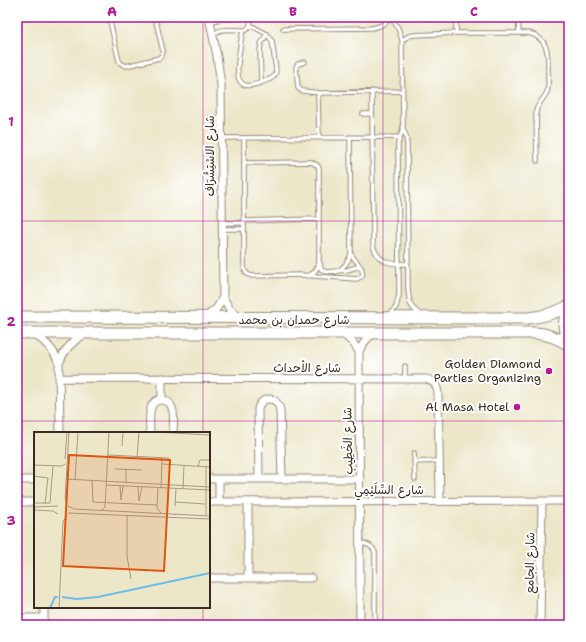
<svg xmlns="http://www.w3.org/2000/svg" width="586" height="642" font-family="'Shantell Sans','Playpen Sans Arabic',sans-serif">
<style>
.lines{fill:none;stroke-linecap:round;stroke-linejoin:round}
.lane-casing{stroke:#948874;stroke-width:5.5}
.street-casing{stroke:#948874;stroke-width:9}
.primary-casing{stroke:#948874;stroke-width:13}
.lane{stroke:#fff;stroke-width:3.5}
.street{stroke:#fff;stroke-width:7}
.primary{stroke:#fff;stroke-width:11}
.grid{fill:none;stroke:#b5179e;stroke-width:1;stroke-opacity:0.55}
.poi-dot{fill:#b5179e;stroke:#fff;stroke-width:1.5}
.labels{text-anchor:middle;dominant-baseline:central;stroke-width:4;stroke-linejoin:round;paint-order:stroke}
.street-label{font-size:12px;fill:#3b2a1e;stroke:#fff}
.poi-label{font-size:12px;fill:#3b2a1e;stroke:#fff;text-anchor:end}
.inset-river{fill:none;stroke:#6dbde8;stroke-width:2}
.inset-road{fill:none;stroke:#a69b85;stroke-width:1}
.view{fill:#df570d;fill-opacity:0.15;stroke:#df570d;stroke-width:2}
.inset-edge{fill:none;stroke:#3b2a1e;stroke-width:2}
.neatline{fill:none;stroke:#b5179e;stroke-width:1.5}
.grid-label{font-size:13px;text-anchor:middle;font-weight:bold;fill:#b5179e}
</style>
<rect width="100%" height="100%" fill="#fff"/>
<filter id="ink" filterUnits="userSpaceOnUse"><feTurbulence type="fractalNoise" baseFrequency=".025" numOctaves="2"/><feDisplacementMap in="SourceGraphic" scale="8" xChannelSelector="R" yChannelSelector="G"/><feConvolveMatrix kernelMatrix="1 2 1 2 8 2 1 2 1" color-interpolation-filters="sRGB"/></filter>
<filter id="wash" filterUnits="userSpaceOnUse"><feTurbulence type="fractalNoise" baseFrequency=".012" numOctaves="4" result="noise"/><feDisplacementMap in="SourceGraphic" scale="16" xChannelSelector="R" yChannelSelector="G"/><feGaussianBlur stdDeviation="0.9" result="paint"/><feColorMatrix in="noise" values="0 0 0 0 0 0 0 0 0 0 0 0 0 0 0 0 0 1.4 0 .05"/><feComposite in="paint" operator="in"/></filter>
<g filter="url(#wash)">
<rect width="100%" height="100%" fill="#ede7ca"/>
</g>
<g filter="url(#ink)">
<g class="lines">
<!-- lane casing -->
<g class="lane-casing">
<path id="lane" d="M 109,17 L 119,61 L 122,64 L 126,66 L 159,58 L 162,55 L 163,51 L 155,17
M 391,17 L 398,28 L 402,40 L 403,129 L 406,136 L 407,144 L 408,288 C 409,301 409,307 420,314
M 456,17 L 456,33
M 518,17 L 519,33
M 211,23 C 218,16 229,21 238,17
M 283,29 L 372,28 L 380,26 L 392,18
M 243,30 C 241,41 235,69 239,79 C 243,89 253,85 260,83 C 264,81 269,80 272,78 C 275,76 276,73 276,70 L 272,41 L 267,34 L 250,25
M 213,35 C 222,26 234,31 246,30 C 251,27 252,21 248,17
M 402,40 L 409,36 L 414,35 L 456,33 L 529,33 C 550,39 548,55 548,74 C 548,80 549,87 547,92 C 544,99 538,103 536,111 L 537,161
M 305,62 L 298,64 L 296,67 L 298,88 L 302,91 L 321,93
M 261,83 L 260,51 L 261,44 L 267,34
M 372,91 L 373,246 C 379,264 391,264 408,264
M 363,114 L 372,114
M 319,137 L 318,96 L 321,93 L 402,91
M 221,138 L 400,137
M 244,138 L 244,266 C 244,272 247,275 252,276 L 300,275 L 357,279 L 362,276 C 365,267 355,262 351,254
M 244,163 L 311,162 L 317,165 L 319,168 L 319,262 C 318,269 315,273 308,276
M 244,221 L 319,219
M 222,223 L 244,223
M 222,229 L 244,229
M 320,263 L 321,269 L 326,272 L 347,270 L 360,266
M 336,272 C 344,268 348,263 351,254 L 350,137
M 390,315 L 396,307 L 399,295 L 398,144 L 400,137 L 403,129
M 405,366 L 405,379
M 414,453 L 415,479
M 414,462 L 439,461
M 360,543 C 367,544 372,545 375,552 L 375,625"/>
</g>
<!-- street casing -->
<g class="street-casing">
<path id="street" d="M 223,297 L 229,308 L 238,317
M 206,317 L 217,308 L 223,297 L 221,85 L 217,56 L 209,17
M 341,333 C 349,338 355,344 359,352
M 33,334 C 46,341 54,350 59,363
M 59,378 L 426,379 C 434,381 437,385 438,393 L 440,501
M 162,378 L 162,400
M 60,433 L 59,363 C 64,350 72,341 85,334
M 150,433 C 150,422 146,398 163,400 C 167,401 171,404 172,408 C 175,415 173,425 173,433
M 209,479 L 360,479
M 219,479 L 219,502
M 259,479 L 258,409 C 261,396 277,395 280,410 L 282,479
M 17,480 L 35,480
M 17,502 L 35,502
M 209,502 L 569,501
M 209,578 L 311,578
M 248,578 L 248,502
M 44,607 L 44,625
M 17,618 L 44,618
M 360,625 L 359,352 C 362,344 367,338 374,333
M 540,625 L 542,501"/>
</g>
<!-- primary casing -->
<g class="primary-casing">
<path id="primary" d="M 569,307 C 564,318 562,331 569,342
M 17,317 L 528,318 C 543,317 555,313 569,306
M 17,333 L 536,333 C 548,334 558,338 569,345"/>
</g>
<!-- lane -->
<use href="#lane" class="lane"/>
<!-- street -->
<use href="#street" class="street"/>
<!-- primary -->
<use href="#primary" class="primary"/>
</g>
</g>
<!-- grid -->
<path class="grid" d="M 203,17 L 203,433M 383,17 L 383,625M 17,221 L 569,221M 17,421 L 569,421M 203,607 L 203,625"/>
<!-- markers -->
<g class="poi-dot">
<circle cx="549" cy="371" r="4"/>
<circle cx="517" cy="407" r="4"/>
</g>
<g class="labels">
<!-- street labels -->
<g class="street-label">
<text transform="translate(210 156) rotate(-90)">شارع الاسْتِشْرَاف</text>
<text x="294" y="320">شارع حمدان بن محمد</text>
<text x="307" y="368">شارع الأحداث</text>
<text transform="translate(348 441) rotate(-91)">شارع الخَطِيب</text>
<text x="389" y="490">شارع السِّلَيْمِي</text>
<text transform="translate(530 563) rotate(-89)">شارع الجامع</text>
</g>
<!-- poi labels -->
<g class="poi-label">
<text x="541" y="364">Golden Diamond<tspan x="541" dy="14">Parties Organizing</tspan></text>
<text x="509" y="407">Al Masa Hotel</text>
</g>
</g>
<!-- overview -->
<g transform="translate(34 432)">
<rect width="176" height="176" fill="#ede7ca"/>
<path class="inset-river" d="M 28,165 L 42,167 L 64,165 L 176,141M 16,176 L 21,165 L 24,165"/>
<path class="inset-road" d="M 120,0 L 176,3M 88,14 L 89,0M 74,23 L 135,26M 103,25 L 105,0M 31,27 L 33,0M 128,32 L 176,35M 0,33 L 28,34 L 31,32M 164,34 L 166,28 L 176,28M 81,37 L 108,38M 0,44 L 14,46 L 11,72M 32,47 L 176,55M 41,48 L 44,0M 58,49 L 59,70 L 123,73M 92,50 L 92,37M 72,53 L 176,58M 86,54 L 87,68 L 89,54M 104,55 L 105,69 L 108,55M 124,56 L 123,76 L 127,81M 127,56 L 128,26M 149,57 L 150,33M 141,70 L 171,72M 0,71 L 16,71 L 19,34M 33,72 L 31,67 L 35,0M 34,74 L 40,77 L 176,84M 141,74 L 142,57M 0,75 L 24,74M 0,78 L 19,79 L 24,82M 68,78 L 71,75 L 75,0M 34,81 L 176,87M 172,83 L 172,34M 93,84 L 93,124 L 97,147M 25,176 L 29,90 L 33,83"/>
<path class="view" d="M 35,23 L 136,28 L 130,139 L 29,134 Z"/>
<rect width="176" height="176" class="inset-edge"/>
</g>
<!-- margin -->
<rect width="586" height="642" fill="none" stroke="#fff" stroke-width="44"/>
<rect x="22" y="22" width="542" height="598" class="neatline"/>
<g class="grid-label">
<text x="112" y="16">A</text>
<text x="293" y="16">B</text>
<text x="474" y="16">C</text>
<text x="11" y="126">1</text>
<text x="11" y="326">2</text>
<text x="11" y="525">3</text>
</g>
</svg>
